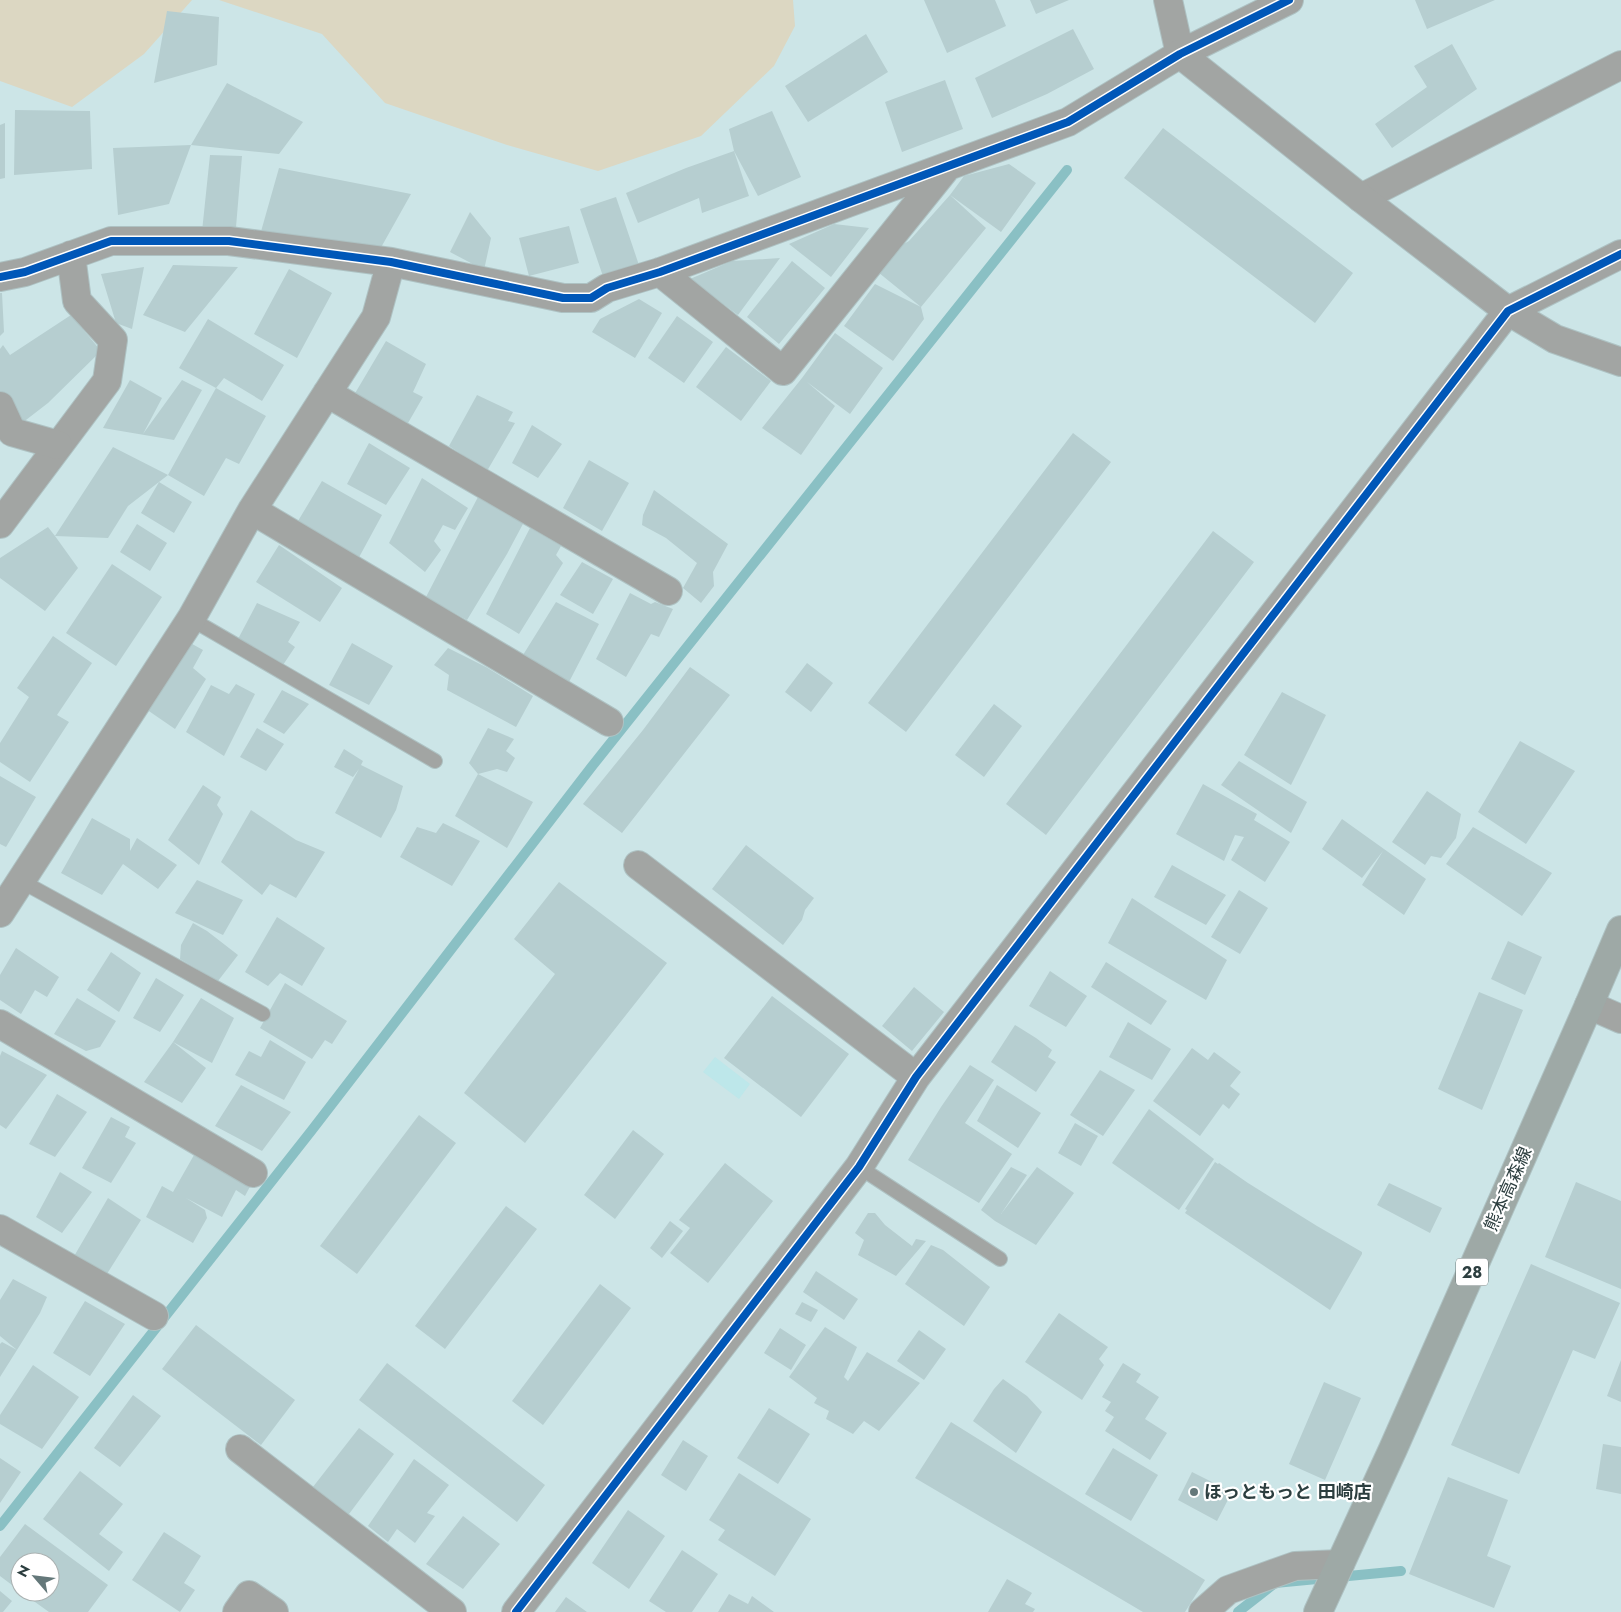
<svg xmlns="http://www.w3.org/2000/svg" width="1621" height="1612" font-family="Jost,'Noto Sans JP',sans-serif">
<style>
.built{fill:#bde7ea}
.green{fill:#dcd7c2}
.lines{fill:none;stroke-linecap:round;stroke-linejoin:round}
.stream{stroke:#8ac0c4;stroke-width:10}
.building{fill:#b6ced0}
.service-casing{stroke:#aec2c3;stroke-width:16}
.minor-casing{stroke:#aec2c3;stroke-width:30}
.tertiary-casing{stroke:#aec2c3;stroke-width:30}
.primary-casing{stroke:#aec2c3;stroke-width:30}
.service{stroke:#a2a5a3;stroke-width:14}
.minor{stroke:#a2a5a3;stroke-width:28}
.tertiary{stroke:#a2a5a3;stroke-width:28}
.primary{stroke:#9ea9a6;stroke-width:28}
.cycleway-casing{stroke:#fff;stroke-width:11}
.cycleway{stroke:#0057b8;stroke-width:8}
.poi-dot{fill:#64787a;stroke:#fff;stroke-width:2}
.labels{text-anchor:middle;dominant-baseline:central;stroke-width:4.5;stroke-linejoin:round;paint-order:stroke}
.shield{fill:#fff;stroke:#6b7879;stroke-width:1}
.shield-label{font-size:16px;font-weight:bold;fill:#2c3e3f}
.street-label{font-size:18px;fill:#2c3e3f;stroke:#fff}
.poi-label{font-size:18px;font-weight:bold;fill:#2c3e3f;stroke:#fff;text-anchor:start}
</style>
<rect width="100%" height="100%" fill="#cce5e7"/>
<!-- built -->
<path class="built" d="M 715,1057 L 750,1084 L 739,1099 L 703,1072 Z"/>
<!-- green -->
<path class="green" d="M 0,0 L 192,0 L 144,54 L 72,107 L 0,81 Z
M 219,0 L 793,0 L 795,26 L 774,66 L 701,136 L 598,171 L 507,145 L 385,103 L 322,34 Z"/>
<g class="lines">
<!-- stream -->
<path class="stream" d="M 0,1526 L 312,1130 L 593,765 L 1067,170
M 1238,1612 L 1275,1583 L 1401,1571"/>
</g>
<!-- building -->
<path class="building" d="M 924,0 L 995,0 L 1006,26 L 947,53 Z
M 1030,0 L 1069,0 L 1036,14 Z
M 1415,0 L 1495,0 L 1427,29 Z
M 167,11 L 219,17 L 217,65 L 154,83 Z
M 1073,29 L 1094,69 L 1047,94 L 992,118 L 975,78 Z
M 866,34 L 888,72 L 808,122 L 785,86 Z
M 1452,44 L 1477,89 L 1392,148 L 1375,124 L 1427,87 L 1414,66 Z
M 945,80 L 963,129 L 902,152 L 885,102 Z
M 227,83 L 303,122 L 279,154 L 191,145 Z
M 15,110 L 90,111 L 92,169 L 14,175 Z
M 772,111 L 801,177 L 758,196 L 734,151 L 729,129 Z
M 5,123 L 5,178 L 0,179 L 0,125 Z
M 1163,128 L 1353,273 L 1315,323 L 1124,178 Z
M 191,145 L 169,204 L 118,215 L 113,148 Z
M 734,151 L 749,196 L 702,213 L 699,198 L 638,223 L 626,193 L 686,168 Z
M 210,155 L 242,156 L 236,227 L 201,241 Z
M 1009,164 L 1036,183 L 1001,232 L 950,195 L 964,176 Z
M 279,168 L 411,194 L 374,260 L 260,235 Z
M 950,195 L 986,228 L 921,307 L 868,264 L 909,241 Z
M 616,197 L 643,277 L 607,288 L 580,209 Z
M 470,212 L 491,238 L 484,270 L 450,252 Z
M 834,224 L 869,228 L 831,277 L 789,244 Z
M 569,226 L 579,263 L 529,276 L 519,238 Z
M 780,258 L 738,315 L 690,279 L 732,261 Z
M 792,261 L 825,288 L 779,344 L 747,317 Z
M 173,265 L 238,267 L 185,332 L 143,315 Z
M 144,267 L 132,329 L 116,323 L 101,274 Z
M 289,269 L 332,293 L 297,358 L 254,334 Z
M 875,284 L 921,307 L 924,319 L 893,361 L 844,326 Z
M 0,293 L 2,293 L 4,332 L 0,336 Z
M 639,299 L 662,313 L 635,358 L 592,332 L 600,319 Z
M 71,315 L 101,351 L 48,403 L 0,440 L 0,349 L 3,345 L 10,355 Z
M 677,316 L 713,342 L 684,383 L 648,358 Z
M 208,319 L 284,365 L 262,401 L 224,378 L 216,388 L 179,368 Z
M 835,333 L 883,368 L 850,414 L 807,382 L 835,406 L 801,455 L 762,428 L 802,378 Z
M 386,341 L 426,364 L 413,392 L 423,397 L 408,423 L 354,395 Z
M 726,347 L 771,381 L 741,421 L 696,387 Z
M 130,380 L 162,398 L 143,434 L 182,380 L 202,390 L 174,440 L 103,428 Z
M 216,388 L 266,416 L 239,464 L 226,458 L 204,496 L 168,475 Z
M 477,395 L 513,412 L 508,421 L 515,423 L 487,471 L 449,446 Z
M 532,425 L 562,444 L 538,478 L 512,463 Z
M 1073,433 L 1111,462 L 906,732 L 868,703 Z
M 369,443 L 410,468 L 386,505 L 347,484 Z
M 113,447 L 168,475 L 128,506 L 108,538 L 55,536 L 78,568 L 45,611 L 0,578 L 0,558 L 48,527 L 55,536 Z
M 589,460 L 629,483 L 602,531 L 563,508 Z
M 422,478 L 468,508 L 455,530 L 443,525 L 434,541 L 441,550 L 425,572 L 389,543 Z
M 322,481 L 382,515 L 357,561 L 295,526 Z
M 159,482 L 192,502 L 174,533 L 141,513 Z
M 654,490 L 728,544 L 713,572 L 714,586 L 701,603 L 683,588 L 697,563 L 666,538 L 642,525 L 643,515 Z
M 478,497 L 524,522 L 507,554 L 467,620 L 426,597 Z
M 137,524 L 167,543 L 150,571 L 120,552 Z
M 530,528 L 561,546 L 556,555 L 563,563 L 519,634 L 486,614 Z
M 1213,531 L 1254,562 L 1046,835 L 1006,804 Z
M 279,545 L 342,588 L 320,622 L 256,582 Z
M 582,562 L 613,579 L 593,614 L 560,595 Z
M 112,564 L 162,597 L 116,666 L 66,633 Z
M 630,593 L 651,604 L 655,602 L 673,609 L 659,637 L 651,634 L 626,677 L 596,659 Z
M 556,602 L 599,624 L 569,682 L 523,655 Z
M 257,603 L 300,622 L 288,642 L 295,647 L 283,665 L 238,639 Z
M 53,636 L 92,663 L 57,715 L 69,722 L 30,782 L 0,762 L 0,743 L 29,697 L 17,688 Z
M 185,640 L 203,650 L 193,668 L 206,679 L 175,729 L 143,707 Z
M 352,643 L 393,666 L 369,705 L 329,685 Z
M 448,648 L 486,667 L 533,696 L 516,727 L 447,690 L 449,675 L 434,665 Z
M 807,663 L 833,683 L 811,712 L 785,692 Z
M 690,667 L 730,695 L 622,833 L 583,804 L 643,730 Z
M 236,684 L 255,694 L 224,756 L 186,732 L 211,685 L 229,694 Z
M 282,690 L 309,704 L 284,734 L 263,722 Z
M 1282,692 L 1326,715 L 1291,785 L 1244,755 Z
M 994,704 L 1022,726 L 984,777 L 955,755 Z
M 257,728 L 284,744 L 266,771 L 240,757 Z
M 488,728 L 514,739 L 506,751 L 515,758 L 507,772 L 497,769 L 478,774 L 469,763 Z
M 1520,741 L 1575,771 L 1526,844 L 1478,812 Z
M 344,749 L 363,761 L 361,765 L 403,786 L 396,810 L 381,838 L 335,813 L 359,769 L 353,777 L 334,767 Z
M 1239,761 L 1307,802 L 1291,833 L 1221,785 Z
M 478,774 L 533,802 L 507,848 L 455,816 Z
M 0,776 L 36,797 L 6,847 L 0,844 Z
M 1203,784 L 1257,814 L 1254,820 L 1290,842 L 1265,882 L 1231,860 L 1244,837 L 1235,835 L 1224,861 L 1176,834 Z
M 203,785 L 221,797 L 217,805 L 223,814 L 199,865 L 168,840 Z
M 1427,791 L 1461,814 L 1456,838 L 1441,858 L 1431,856 L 1425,865 L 1392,842 Z
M 251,810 L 296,840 L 325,852 L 296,898 L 270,884 L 262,895 L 221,862 Z
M 92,818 L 130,839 L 130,851 L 137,838 L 177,865 L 158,889 L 123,864 L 102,895 L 61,873 Z
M 1342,819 L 1426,879 L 1404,915 L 1362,885 L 1383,851 L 1362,878 L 1322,849 Z
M 443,823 L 480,841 L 452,886 L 400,857 L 417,827 L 436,833 Z
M 1473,827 L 1552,873 L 1522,916 L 1446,864 Z
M 746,845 L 814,898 L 805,910 L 802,920 L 783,945 L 712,889 Z
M 1172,865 L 1226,895 L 1206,925 L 1154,897 Z
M 197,880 L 243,900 L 223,935 L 175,913 Z
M 559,882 L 667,963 L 525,1143 L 464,1093 L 555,974 L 514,939 Z
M 1239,890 L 1268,908 L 1240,954 L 1211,937 Z
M 1132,898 L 1227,960 L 1206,1000 L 1108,943 Z
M 277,917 L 325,948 L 302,986 L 280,973 L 268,986 L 245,972 Z
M 193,923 L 207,931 L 238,955 L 218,981 L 180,959 L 181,945 Z
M 1508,941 L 1542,957 L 1525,995 L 1491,979 Z
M 16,948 L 59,977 L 47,997 L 35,990 L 21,1014 L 0,1000 L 0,975 Z
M 111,952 L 141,973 L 119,1012 L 87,990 Z
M 1106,962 L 1167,1001 L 1151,1025 L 1091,987 Z
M 1050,971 L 1087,996 L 1066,1027 L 1029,1006 Z
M 156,978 L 184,995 L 160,1032 L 133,1018 Z
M 285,983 L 347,1021 L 332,1044 L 325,1040 L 312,1059 L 260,1028 Z
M 914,987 L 944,1012 L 912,1051 L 882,1026 Z
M 1479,992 L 1523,1010 L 1482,1110 L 1438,1089 Z
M 772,996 L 849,1054 L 801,1117 L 724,1058 Z
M 77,998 L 116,1021 L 100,1047 L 86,1051 L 54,1034 Z
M 201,998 L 234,1018 L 212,1063 L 173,1042 Z
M 1128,1022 L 1171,1049 L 1152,1080 L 1109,1057 Z
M 1015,1025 L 1036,1038 L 1052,1050 L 1048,1057 L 1056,1062 L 1036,1092 L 991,1062 Z
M 270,1040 L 306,1062 L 284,1100 L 235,1075 L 249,1051 L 261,1057 Z
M 173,1042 L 206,1068 L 182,1103 L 144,1082 Z
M 1192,1048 L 1208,1060 L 1214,1052 L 1241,1072 L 1230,1086 L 1240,1094 L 1229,1109 L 1223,1104 L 1200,1136 L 1153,1101 Z
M 2,1051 L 47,1075 L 6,1129 L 0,1125 L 0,1056 Z
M 970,1065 L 994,1080 L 965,1123 L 1012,1154 L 979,1203 L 908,1160 L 941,1107 Z
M 1100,1070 L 1135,1090 L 1103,1136 L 1070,1115 Z
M 241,1085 L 291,1112 L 262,1151 L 215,1126 Z
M 997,1085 L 1041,1113 L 1018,1148 L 977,1121 Z
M 57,1094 L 87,1112 L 55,1157 L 29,1144 Z
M 1149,1109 L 1214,1159 L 1179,1210 L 1112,1163 Z
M 419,1115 L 456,1143 L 357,1274 L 320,1246 Z
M 111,1117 L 130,1127 L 125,1137 L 136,1143 L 111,1183 L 82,1168 Z
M 1075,1123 L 1098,1136 L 1081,1166 L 1058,1153 Z
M 633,1130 L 664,1154 L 615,1219 L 584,1195 Z
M 198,1148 L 254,1179 L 245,1196 L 236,1190 L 222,1217 L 186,1198 L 205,1210 L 207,1218 L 193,1243 L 146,1217 L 162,1186 L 173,1192 Z
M 1215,1162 L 1218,1164 L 1219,1163 L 1248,1183 L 1317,1226 L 1362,1252 L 1362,1254 L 1330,1310 L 1185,1213 L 1187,1210 L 1185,1209 Z
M 725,1163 L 773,1201 L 708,1283 L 670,1253 L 690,1228 L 679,1220 Z
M 1011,1167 L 1027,1175 L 1001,1214 L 1037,1167 L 1074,1193 L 1036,1245 L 995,1221 L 981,1210 Z
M 60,1172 L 92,1192 L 62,1233 L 36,1217 Z
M 1576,1182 L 1621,1201 L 1621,1289 L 1545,1257 Z
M 1389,1183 L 1442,1208 L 1430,1233 L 1377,1205 Z
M 108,1198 L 141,1220 L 105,1277 L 73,1258 Z
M 506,1206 L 537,1229 L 445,1349 L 415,1326 Z
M 868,1213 L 875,1213 L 885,1225 L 912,1246 L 916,1239 L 926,1241 L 896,1276 L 858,1255 L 864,1240 L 855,1233 Z
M 670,1221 L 683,1231 L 662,1258 L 650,1248 Z
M 931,1245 L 943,1250 L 990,1287 L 964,1326 L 905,1284 Z
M 1531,1264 L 1620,1303 L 1595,1359 L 1573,1350 L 1519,1474 L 1451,1445 Z
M 816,1271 L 858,1299 L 844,1320 L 803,1292 Z
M 13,1279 L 47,1297 L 40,1313 L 17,1350 L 0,1336 L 0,1300 Z
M 600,1284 L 631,1308 L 543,1425 L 512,1401 Z
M 85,1301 L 125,1324 L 90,1376 L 53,1353 Z
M 802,1302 L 818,1310 L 811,1322 L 795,1314 Z
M 1059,1313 L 1108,1347 L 1099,1359 L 1104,1365 L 1082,1400 L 1025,1362 Z
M 196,1325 L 295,1400 L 261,1445 L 162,1369 Z
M 825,1327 L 857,1347 L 844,1377 L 848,1381 L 867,1352 L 920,1383 L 879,1431 L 864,1421 L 853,1434 L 826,1419 L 829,1411 L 814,1403 L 817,1398 L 789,1377 Z
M 780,1328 L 806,1345 L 791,1370 L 764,1353 Z
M 919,1330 L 946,1349 L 924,1380 L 897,1361 Z
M 2,1342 L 17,1350 L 0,1377 L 0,1344 Z
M 1621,1360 L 1621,1402 L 1607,1396 Z
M 387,1363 L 545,1485 L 517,1522 L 359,1400 Z
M 1123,1363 L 1141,1374 L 1136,1382 L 1159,1397 L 1145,1419 L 1167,1433 L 1150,1460 L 1105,1431 L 1114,1417 L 1105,1411 L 1111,1402 L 1102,1397 Z
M 33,1365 L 79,1397 L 42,1449 L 0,1424 L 0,1415 Z
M 1003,1379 L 1027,1396 L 1042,1412 L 1016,1453 L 973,1421 L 994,1389 Z
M 1324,1382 L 1361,1398 L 1325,1480 L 1289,1464 Z
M 133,1395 L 161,1416 L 120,1467 L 94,1448 Z
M 769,1408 L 810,1434 L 778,1484 L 737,1458 Z
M 951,1422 L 1205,1580 L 1185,1612 L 1143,1612 L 915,1478 Z
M 359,1428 L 394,1454 L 346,1518 L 309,1492 Z
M 683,1440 L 708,1456 L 686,1491 L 661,1475 Z
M 1603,1444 L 1621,1447 L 1621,1494 L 1596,1489 Z
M 1113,1448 L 1158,1475 L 1131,1521 L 1085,1494 Z
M 0,1458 L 21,1472 L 0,1503 Z
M 414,1459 L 449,1485 L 427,1513 L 435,1516 L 415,1543 L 397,1529 L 388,1542 L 368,1526 Z
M 80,1471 L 123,1504 L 99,1534 L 123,1552 L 109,1571 L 43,1519 Z
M 1192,1472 L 1232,1492 L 1217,1521 L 1178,1500 Z
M 739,1473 L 811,1519 L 775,1576 L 718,1540 L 725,1530 L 709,1520 Z
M 1448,1477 L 1508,1500 L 1487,1556 L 1511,1566 L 1494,1608 L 1409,1574 Z
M 628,1510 L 665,1536 L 629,1589 L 592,1563 Z
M 463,1516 L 500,1544 L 463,1589 L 426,1564 Z
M 25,1524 L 108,1585 L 88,1612 L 49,1612 L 21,1592 L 50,1592 L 50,1562 L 20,1562 L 20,1591 L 0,1576 L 0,1557 Z
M 164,1532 L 201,1556 L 184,1583 L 195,1590 L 180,1612 L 132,1580 Z
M 682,1550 L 718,1574 L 692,1612 L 666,1612 L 649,1601 Z
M 1007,1579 L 1032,1593 L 1025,1604 L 1035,1609 L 1033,1612 L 988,1612 Z
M 0,1591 L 12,1601 L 3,1612 L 0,1612 Z
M 729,1594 L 748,1604 L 752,1596 L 774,1612 L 718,1612 Z
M 566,1597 L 587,1612 L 555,1612 Z"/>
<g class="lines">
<!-- service casing -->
<g class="service-casing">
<path id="service" d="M 191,619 L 435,761
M 21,881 L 263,1014
M 859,1167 L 1000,1259"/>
</g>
<!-- minor casing -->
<g class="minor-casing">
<path id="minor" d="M 1168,0 L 1180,54
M 1361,198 L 1621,65
M 660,272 L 783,371 L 947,167
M 0,277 L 25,272 L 111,241 L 229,241 L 391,262 L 563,298 L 591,298 L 607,288 L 660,272 L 1068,122 L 1180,54 L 1289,0
M 327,393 L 668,591
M 252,510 L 609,722
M 0,524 L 107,381 L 113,340 L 77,301 L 71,255
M 638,865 L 916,1077
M 0,913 L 191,619 L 252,510 L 376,317 L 391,262
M 1589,1005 L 1621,1019
M 0,1024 L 253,1173
M 0,1229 L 154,1316
M 240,1449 L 452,1612
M 237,1612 L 249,1595 L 274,1612
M 516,1612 L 859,1167 L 916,1077 L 1508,311 L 1621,254
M 1203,1612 L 1228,1590 L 1295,1566 L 1340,1564"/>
</g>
<!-- tertiary casing -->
<g class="tertiary-casing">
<path id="tertiary" d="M 1180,54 L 1361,198 L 1508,311 L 1555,339 L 1621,362
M 0,406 L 12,432 L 58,445"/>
</g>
<!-- primary casing -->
<g class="primary-casing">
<path id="primary" d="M 1318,1612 L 1393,1449 L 1589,1005 L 1621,930"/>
</g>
<!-- service -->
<use href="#service" class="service"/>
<!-- minor -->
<use href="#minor" class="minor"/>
<!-- tertiary -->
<use href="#tertiary" class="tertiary"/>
<!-- primary -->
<use href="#primary" class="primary"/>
<!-- cycleway casing -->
<g class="cycleway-casing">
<path id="cycleway" d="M 0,277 L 25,272 L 111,241 L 229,241 L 391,262 L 563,298 L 591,298 L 607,288 L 660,272 L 1068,122 L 1180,54 L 1289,0
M 516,1612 L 859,1167 L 916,1077 L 1508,311 L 1621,254"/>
</g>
<!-- cycleway -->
<use href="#cycleway" class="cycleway"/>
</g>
<!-- markers -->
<circle class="poi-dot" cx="1194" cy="1492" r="5"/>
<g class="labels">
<!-- shield labels -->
<rect class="shield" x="1456" y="1258.5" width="32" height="27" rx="4"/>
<g class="shield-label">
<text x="1472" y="1272">28</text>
</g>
<!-- street labels -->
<g class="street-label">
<text transform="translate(1508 1189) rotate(-66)">熊本高森線</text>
</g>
<!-- poi labels -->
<g class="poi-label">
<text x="1204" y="1492">ほっともっと 田崎店</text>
</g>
</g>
<!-- north arrow -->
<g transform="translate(35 1577) rotate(298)"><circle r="24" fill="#ffffff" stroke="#abb2b2"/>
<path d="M0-4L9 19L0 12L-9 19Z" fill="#64787a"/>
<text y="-8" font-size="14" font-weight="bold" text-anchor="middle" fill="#2c3e3f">N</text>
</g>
</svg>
